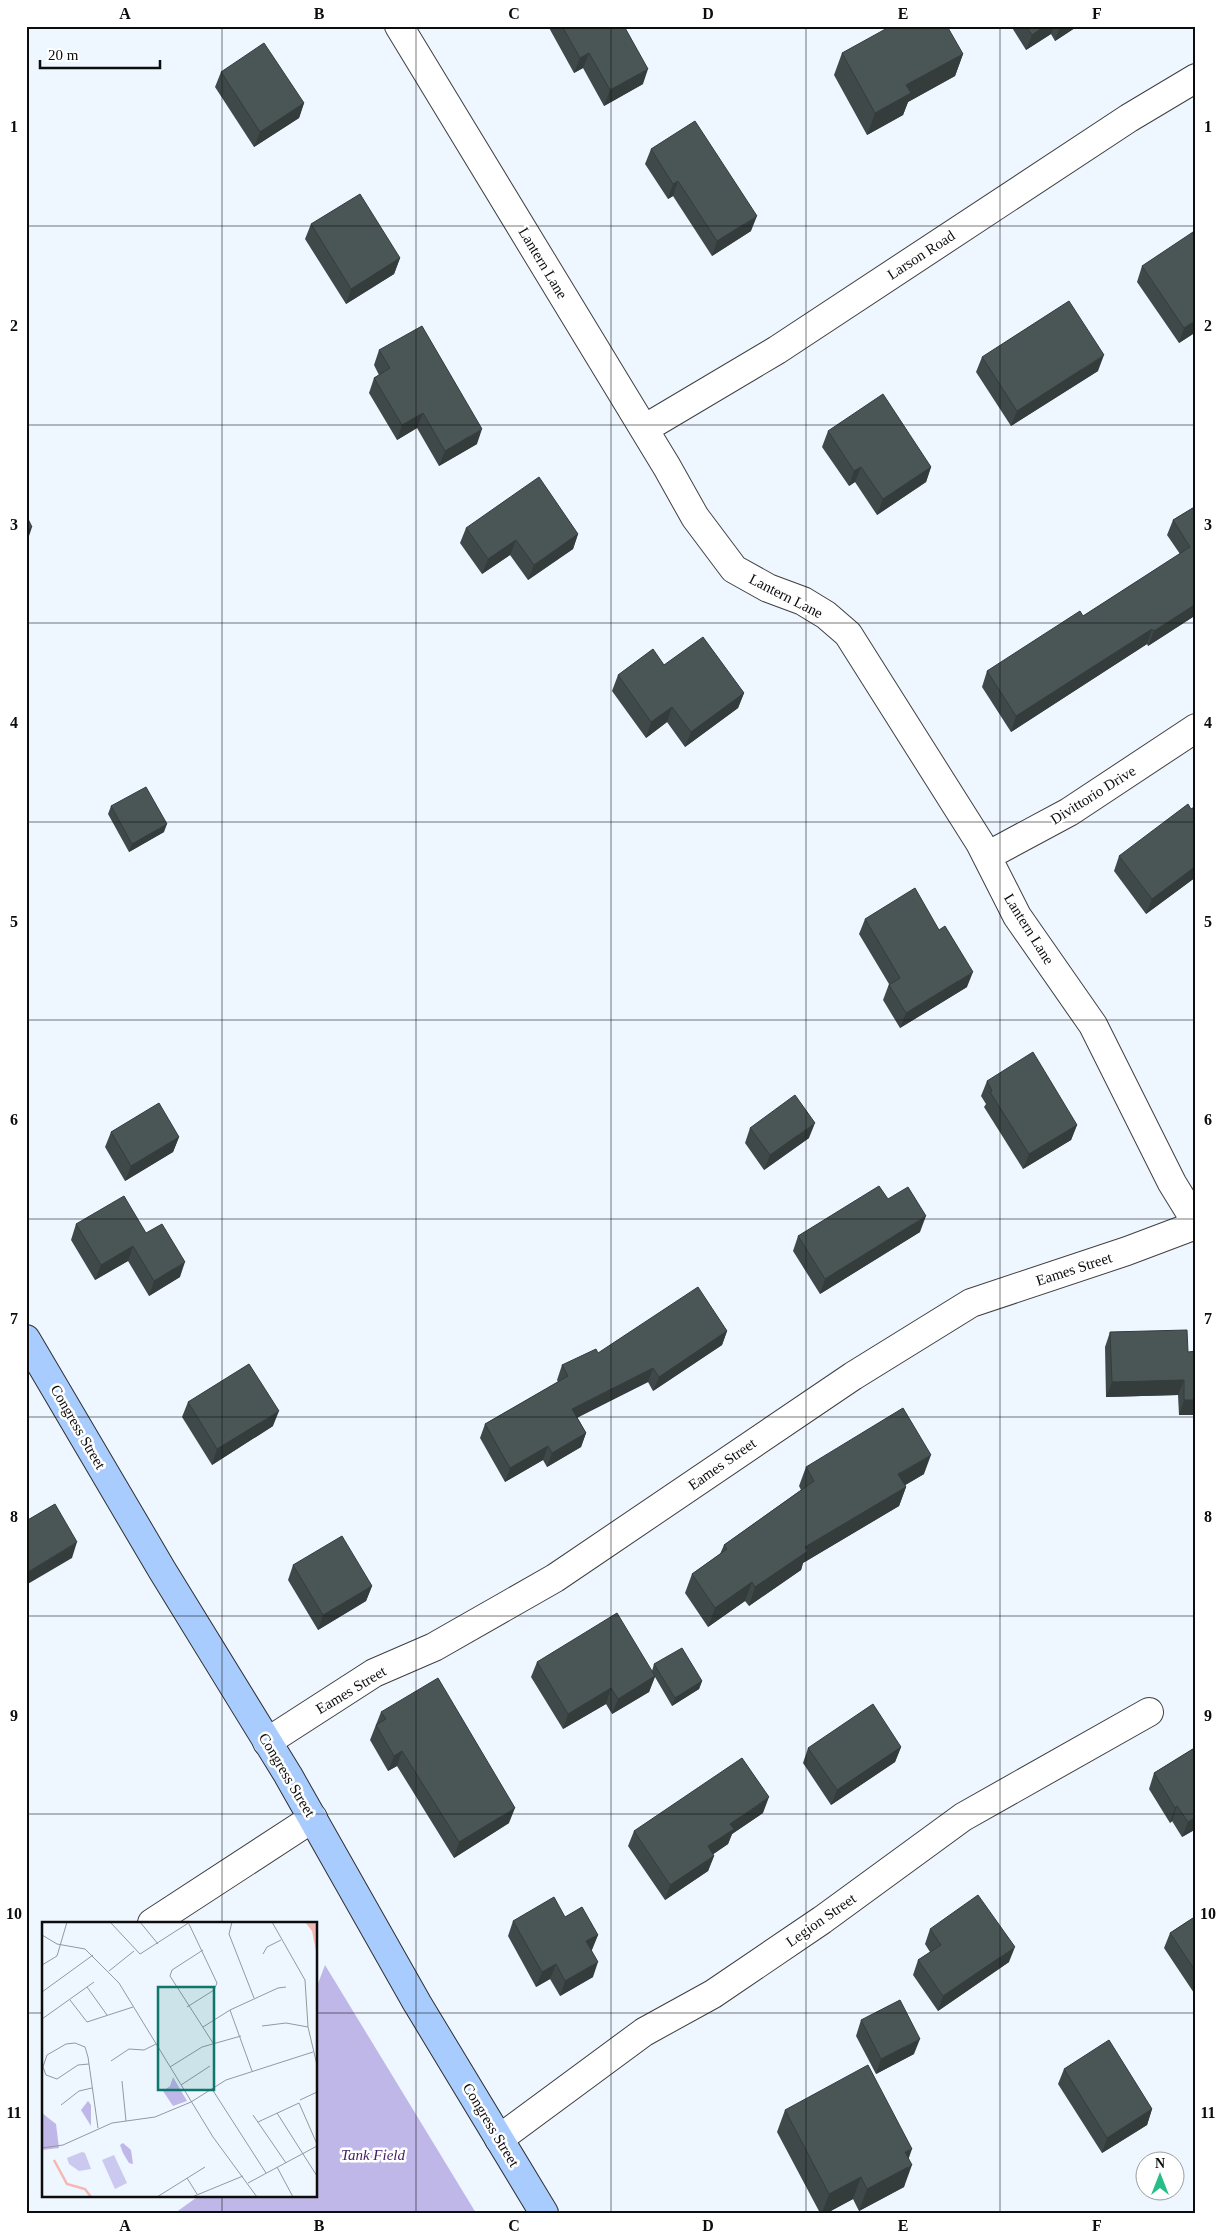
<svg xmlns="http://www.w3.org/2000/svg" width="1222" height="2239" font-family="Georgia,serif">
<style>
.green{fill:#c0b7e9}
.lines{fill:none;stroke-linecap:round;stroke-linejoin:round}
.street-casing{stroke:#404040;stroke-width:30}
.secondary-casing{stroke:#2f2f2f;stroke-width:30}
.street{stroke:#fff;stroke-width:28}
.secondary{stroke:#a9ccff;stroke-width:28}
.wall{fill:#40494a}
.shaded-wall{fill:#343c3c}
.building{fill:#4a5556;stroke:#343c3c}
.grid{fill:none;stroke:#0d0d0d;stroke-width:1;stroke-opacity:0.55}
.labels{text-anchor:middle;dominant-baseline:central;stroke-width:5;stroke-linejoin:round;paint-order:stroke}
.street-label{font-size:15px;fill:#0d0d0d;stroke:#fff}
.park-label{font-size:15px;font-style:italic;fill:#411d65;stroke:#fff}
.inset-river{fill:none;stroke:#f6b7b2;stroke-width:2.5}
.inset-road{fill:none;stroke:#94999e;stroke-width:1}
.view{fill:#0f766e;fill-opacity:0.15;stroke:#0f766e;stroke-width:2.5}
.inset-edge{fill:none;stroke:#0d0d0d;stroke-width:2.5}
.neatline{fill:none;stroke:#0d0d0d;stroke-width:2}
.grid-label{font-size:16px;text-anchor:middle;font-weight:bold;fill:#0d0d0d}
</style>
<rect width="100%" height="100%" fill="#eef6ff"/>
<!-- green -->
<path class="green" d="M 325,1965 L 476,2213 L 175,2213 L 200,2195 L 316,2195 L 316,1989 Z"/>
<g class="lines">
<!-- street casing -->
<g class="street-casing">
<path id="street" d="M 399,26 L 667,467 L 695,517 L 734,569 L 768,588 L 803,601 L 826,615 L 848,634 L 980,843 L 1017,916 L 1093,1025 L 1172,1183 L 1196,1222
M 644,429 L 777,350 L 1129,118 L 1196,78
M 987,856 L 1069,812 L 1196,728
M 267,1742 L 374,1673 L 434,1647 L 555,1578 L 853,1376 L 971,1303 L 1127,1251 L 1196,1225
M 152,1923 L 313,1818
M 499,2139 L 644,2032 L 713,1994 L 822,1920 L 963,1817 L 1149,1712"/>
</g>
<!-- secondary casing -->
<g class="secondary-casing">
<path id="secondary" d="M 26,1339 L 162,1570 L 288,1775 L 417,2003 L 544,2213"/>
</g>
<!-- street -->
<use href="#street" class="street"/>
<!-- secondary -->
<use href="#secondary" class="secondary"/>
</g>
<!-- wall -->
<path class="wall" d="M 548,26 L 624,26 L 643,84 L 604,106 L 583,68 L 574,73 Z
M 1011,26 L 1078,26 L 1055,41 L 1051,34 L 1026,50 Z
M 842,53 L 963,54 L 955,76 L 908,102 L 903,115 L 867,135 L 834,75 Z
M 221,72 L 304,103 L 299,118 L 254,147 L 215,87 Z
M 651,149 L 751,231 L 712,256 L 673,196 L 668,199 L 645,164 Z
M 311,224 L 400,258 L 394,274 L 346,304 L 305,239 Z
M 1142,266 L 1196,332 L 1179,343 L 1137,282 Z
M 379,350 L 477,444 L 439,466 L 417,428 L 397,440 L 369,393 L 374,378 L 379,375 L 374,365 Z
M 982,357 L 1098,371 L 1011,426 L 976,372 Z
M 828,431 L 931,467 L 926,482 L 877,515 L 855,482 L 849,486 L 822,447 Z
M 1196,506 L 1196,615 L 1148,646 L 1147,644 L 1011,732 L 982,687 L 987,671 L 1083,616 L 1180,554 L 1167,535 L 1173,520 Z
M 466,528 L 578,534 L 573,549 L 528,580 L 510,555 L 482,574 L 460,543 Z
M 664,665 L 744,693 L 738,708 L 685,747 L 667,722 L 646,738 L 612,691 L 618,675 Z
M 111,806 L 164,832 L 129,852 L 108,814 Z
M 1196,806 L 1196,877 L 1146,914 L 1114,871 L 1119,856 Z
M 865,919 L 967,987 L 900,1028 L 883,1000 L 889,984 L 859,934 Z
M 987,1081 L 1077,1125 L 1071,1140 L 1023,1169 L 984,1107 L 986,1104 L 981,1096 Z
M 750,1128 L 809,1138 L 764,1170 L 745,1143 Z
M 111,1132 L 179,1137 L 173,1152 L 125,1181 L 105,1147 Z
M 888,1199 L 920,1232 L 820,1294 L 793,1251 L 798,1236 Z
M 76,1224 L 146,1233 L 180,1277 L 149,1296 L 128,1261 L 95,1280 L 71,1240 Z
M 727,1331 L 722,1345 L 653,1391 L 648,1382 L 577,1417 L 586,1433 L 581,1447 L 547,1467 L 543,1460 L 505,1482 L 480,1438 L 485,1424 L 558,1382 L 557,1380 L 562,1365 L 598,1353 Z
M 1110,1332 L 1188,1352 L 1196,1415 L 1179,1415 L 1178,1395 L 1106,1397 L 1105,1347 Z
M 188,1402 L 273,1426 L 212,1465 L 182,1417 Z
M 806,1467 L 924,1474 L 905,1485 L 906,1487 L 899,1506 L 803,1563 L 801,1570 L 749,1606 L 745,1601 L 708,1627 L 685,1593 L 692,1574 L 720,1554 L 724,1545 L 801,1490 L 799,1486 Z
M 293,1565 L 372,1586 L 366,1601 L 318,1630 L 288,1580 Z
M 537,1662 L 652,1671 L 654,1664 L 702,1681 L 699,1689 L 672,1706 L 655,1677 L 649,1692 L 612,1714 L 606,1704 L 563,1729 L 531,1677 Z
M 381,1712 L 509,1823 L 454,1858 L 397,1766 L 388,1771 L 370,1740 Z
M 901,1747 L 895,1762 L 831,1805 L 803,1763 L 808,1748 Z
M 1196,1747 L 1196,1829 L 1182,1837 L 1172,1821 L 1170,1823 L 1149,1789 L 1154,1773 Z
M 763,1813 L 732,1834 L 728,1844 L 713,1854 L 714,1856 L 708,1871 L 665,1900 L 628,1846 L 634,1831 Z
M 1196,1916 L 1196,1996 L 1164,1948 L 1170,1933 Z
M 565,1917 L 598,1935 L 591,1950 L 593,1977 L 560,1996 L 550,1979 L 536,1987 L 508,1936 L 513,1921 Z
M 930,1929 L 1009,1962 L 938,2011 L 913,1975 L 918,1960 L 930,1952 L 925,1944 Z
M 861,2020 L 914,2054 L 876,2074 L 856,2036 Z
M 1064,2069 L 1152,2109 L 1147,2125 L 1102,2153 L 1058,2084 Z
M 785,2110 L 909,2159 L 904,2187 L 859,2211 L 853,2199 L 827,2213 L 820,2213 L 777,2132 Z"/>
<!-- shaded-wall -->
<path class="shaded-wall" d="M 1045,26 L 1054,26 L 1051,34 L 1026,50 L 1032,35 Z
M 1060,26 L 1078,26 L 1055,41 Z
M 589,53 L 583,68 L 574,73 L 580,58 Z
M 963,54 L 955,76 L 908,102 L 903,115 L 867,135 L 875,113 L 906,85 Z
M 648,69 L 643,84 L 604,106 L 610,90 Z
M 304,103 L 299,118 L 254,147 L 260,132 Z
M 678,181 L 673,196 L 668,199 L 673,184 Z
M 757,216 L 751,231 L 712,256 L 717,241 Z
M 400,258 L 394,274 L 346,304 L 351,289 Z
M 1196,320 L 1196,332 L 1179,343 L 1184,328 Z
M 1104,355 L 1098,371 L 1011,426 L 1017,411 Z
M 423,413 L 417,428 L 397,440 L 402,425 Z
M 482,429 L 477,444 L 439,466 L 445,451 Z
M 861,467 L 855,482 L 849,486 L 854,471 Z
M 931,467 L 926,482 L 877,515 L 883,499 Z
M 32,527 L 27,542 L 26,542 L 26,530 Z
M 578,534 L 573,549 L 528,580 L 534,565 Z
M 516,540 L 510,555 L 482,574 L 488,559 Z
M 1196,604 L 1196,615 L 1148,646 L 1154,631 Z
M 1152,629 L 1147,644 L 1011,732 L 1016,716 Z
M 744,693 L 738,708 L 685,747 L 691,732 Z
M 672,707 L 667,722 L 646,738 L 651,722 Z
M 167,824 L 164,832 L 129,852 L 132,844 Z
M 1196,866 L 1196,877 L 1146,914 L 1152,899 Z
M 973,972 L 967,987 L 900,1028 L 906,1013 Z
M 815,1123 L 809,1138 L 764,1170 L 770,1155 Z
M 1077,1125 L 1071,1140 L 1023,1169 L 1029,1154 Z
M 179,1137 L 173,1152 L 125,1181 L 131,1166 Z
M 926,1216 L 920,1232 L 820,1294 L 825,1279 Z
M 133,1246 L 128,1261 L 95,1280 L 101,1265 Z
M 185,1262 L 180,1277 L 149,1296 L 154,1281 Z
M 727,1331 L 722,1345 L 653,1391 L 659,1377 Z
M 653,1368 L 648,1382 L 567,1423 L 572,1409 Z
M 1184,1380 L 1178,1395 L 1106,1397 L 1112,1382 Z
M 1184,1400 L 1196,1400 L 1196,1415 L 1179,1415 Z
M 279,1411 L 273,1426 L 212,1465 L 217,1449 Z
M 586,1433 L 581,1447 L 547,1467 L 552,1453 Z
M 548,1446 L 543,1460 L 505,1482 L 510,1468 Z
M 931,1455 L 924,1474 L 892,1493 L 898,1474 Z
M 906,1487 L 899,1506 L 803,1563 L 801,1570 L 749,1606 L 755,1587 L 805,1547 Z
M 77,1542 L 72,1558 L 26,1585 L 26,1573 Z
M 752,1582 L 745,1601 L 708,1627 L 715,1608 Z
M 372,1586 L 366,1601 L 318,1630 L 323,1615 Z
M 655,1676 L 649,1692 L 612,1714 L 618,1699 Z
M 702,1681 L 699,1689 L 672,1706 L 675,1698 Z
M 611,1688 L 606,1704 L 563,1729 L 568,1714 Z
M 901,1747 L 895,1762 L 831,1805 L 837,1790 Z
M 402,1751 L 397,1766 L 388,1771 L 394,1756 Z
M 769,1797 L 763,1813 L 732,1834 L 728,1844 L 702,1862 L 708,1846 L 730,1824 Z
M 1177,1806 L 1172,1821 L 1170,1823 L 1175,1808 Z
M 515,1808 L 509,1823 L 454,1858 L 459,1842 Z
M 1196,1817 L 1196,1829 L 1182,1837 L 1188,1822 Z
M 714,1856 L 708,1871 L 665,1900 L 670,1885 Z
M 598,1935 L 592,1950 L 581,1957 L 586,1941 Z
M 1015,1947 L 1009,1962 L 938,2011 L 943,1996 Z
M 598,1962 L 593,1977 L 560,1996 L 565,1981 Z
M 556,1964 L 550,1979 L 536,1987 L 542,1972 Z
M 920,2039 L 914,2054 L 876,2074 L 881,2059 Z
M 1152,2109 L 1147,2125 L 1102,2153 L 1107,2138 Z
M 912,2149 L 905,2169 L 912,2165 L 904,2187 L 859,2211 L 867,2189 L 905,2152 Z
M 861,2177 L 853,2199 L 827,2213 L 822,2213 L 829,2194 Z"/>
<!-- building -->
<path class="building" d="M 562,26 L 624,26 L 648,69 L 610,90 L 589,53 L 580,58 Z
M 891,26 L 947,26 L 963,54 L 906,85 L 911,93 L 875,113 L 842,53 Z
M 1026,26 L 1045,26 L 1032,35 Z
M 264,43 L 304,103 L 260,132 L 221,72 Z
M 695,121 L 757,216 L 717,241 L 678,181 L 673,184 L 651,149 Z
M 360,194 L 400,258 L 351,289 L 311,224 Z
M 1196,230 L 1196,320 L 1184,328 L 1142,266 Z
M 1069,301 L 1104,355 L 1017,411 L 982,357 Z
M 422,326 L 482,429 L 445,451 L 423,413 L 402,425 L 374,378 L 390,368 L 379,350 Z
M 883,394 L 931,467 L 883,499 L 861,467 L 854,471 L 828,431 Z
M 539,477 L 578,534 L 534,565 L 516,540 L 488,559 L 466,528 Z
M 1196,506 L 1196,604 L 1154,631 L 1152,629 L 1016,716 L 987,671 L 1080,611 L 1083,616 L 1190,547 L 1173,520 Z
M 26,515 L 32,527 L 26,530 Z
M 703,637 L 744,693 L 691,732 L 672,707 L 651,722 L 618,675 L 653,649 L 664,665 Z
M 146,787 L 167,824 L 132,844 L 111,806 Z
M 1188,804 L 1191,809 L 1196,806 L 1196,866 L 1152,899 L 1119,856 Z
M 915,888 L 939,930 L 945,926 L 973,972 L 906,1013 L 889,985 L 900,978 L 865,919 Z
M 1033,1052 L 1077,1125 L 1029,1154 L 990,1092 L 992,1091 L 987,1081 Z
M 795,1095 L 815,1123 L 770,1155 L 750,1128 Z
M 159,1103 L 179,1137 L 131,1166 L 111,1132 Z
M 879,1186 L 888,1199 L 908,1187 L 926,1216 L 825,1279 L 798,1236 Z
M 124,1196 L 146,1233 L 162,1224 L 185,1262 L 154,1281 L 133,1246 L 101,1265 L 76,1224 Z
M 698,1287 L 727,1331 L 659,1377 L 653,1368 L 572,1409 L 586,1433 L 552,1453 L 548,1446 L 510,1468 L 485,1424 L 568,1376 L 562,1365 L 596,1349 L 598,1353 Z
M 1187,1330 L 1188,1352 L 1196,1351 L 1196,1400 L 1184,1400 L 1184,1380 L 1112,1382 L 1110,1332 Z
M 249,1364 L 279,1411 L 217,1449 L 188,1402 Z
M 903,1408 L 931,1455 L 898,1474 L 906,1487 L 805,1547 L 808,1551 L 755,1587 L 752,1582 L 715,1608 L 692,1574 L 727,1549 L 724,1545 L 814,1481 L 806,1467 Z
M 55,1504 L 77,1542 L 26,1573 L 26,1521 Z
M 342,1536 L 372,1586 L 323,1615 L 293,1565 Z
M 617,1613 L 655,1676 L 618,1699 L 611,1688 L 568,1714 L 537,1662 Z
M 682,1648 L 702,1681 L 675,1698 L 654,1664 Z
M 438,1678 L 515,1808 L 459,1842 L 402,1751 L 394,1756 L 376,1725 L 386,1719 L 381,1712 Z
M 873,1704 L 901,1747 L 837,1790 L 808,1748 Z
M 1196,1747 L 1196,1817 L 1188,1822 L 1177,1806 L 1175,1808 L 1154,1773 Z
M 742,1758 L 769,1797 L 730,1824 L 734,1829 L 708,1846 L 714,1856 L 670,1885 L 634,1831 Z
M 978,1895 L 1015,1947 L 943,1996 L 918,1960 L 941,1945 L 930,1929 Z
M 554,1897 L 565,1917 L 582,1907 L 598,1935 L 586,1941 L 598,1962 L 565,1981 L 556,1964 L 542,1972 L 513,1921 Z
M 1196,1916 L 1196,1972 L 1170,1933 Z
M 900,2000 L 920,2039 L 881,2059 L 861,2020 Z
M 1109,2040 L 1152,2109 L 1107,2138 L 1064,2069 Z
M 868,2065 L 912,2149 L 905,2152 L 912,2165 L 867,2189 L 861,2177 L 829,2194 L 785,2110 Z"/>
<!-- grid -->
<path class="grid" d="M 222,26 L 222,1923M 416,26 L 416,2213M 611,26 L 611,2213M 806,26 L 806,2213M 1000,26 L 1000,2213M 26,226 L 1196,226M 26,425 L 1196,425M 26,623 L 1196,623M 26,822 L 1196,822M 26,1020 L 1196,1020M 26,1219 L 1196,1219M 26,1417 L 1196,1417M 26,1616 L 1196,1616M 26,1814 L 1196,1814M 26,2013 L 44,2013M 316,2013 L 1196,2013M 222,2195 L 222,2213"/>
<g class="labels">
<!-- street labels -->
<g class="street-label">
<text transform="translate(921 255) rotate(-33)">Larson Road</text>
<text transform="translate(543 263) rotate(59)">Lantern Lane</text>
<text transform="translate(786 596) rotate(27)">Lantern Lane</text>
<text transform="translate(1093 795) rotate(-32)">Divittorio Drive</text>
<text transform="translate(1029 929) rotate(58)">Lantern Lane</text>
<text transform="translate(1074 1269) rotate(-18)">Eames Street</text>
<text transform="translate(78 1427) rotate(60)">Congress Street</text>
<text transform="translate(722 1464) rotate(-35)">Eames Street</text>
<text transform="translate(351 1690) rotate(-31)">Eames Street</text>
<text transform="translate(287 1775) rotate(59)">Congress Street</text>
<text transform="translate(821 1920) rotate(-35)">Legion Street</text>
<text transform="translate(491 2125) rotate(59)">Congress Street</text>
</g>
<!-- park labels -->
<g class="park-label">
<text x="373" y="2155">Tank Field</text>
</g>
</g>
<!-- overview -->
<g transform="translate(42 1922)">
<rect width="275" height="275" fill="#eef6ff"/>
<path d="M 131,155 L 145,179 L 131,184 L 121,169 L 128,164 ZM 46,179 L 49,183 L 49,204 L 39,188 ZM 0,191 L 14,202 L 17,226 L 0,228 ZM 81,221 L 89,228 L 91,242 L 87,241 L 81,231 L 78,223 Z" fill="#c0b7e9"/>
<path d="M 40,230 L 43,231 L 49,247 L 37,249 L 27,242 L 25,236 ZM 72,233 L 85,261 L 73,267 L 60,238 Z" fill="#cbc9f0"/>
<path d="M 263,0 L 275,0 L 275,34 L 270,9 Z" fill="#f6b7b2"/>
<path class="inset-river" d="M 12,238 L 25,262 L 43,267 L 49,275"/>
<path class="inset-road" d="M 68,0 L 98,32 L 148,0M 98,0 L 116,22M 190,0 L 187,12 L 212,76M 230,0 L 263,58 L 266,105 L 275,143M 0,13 L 15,22 L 43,27 L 77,61 L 171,215 L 215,275M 161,28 L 130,48 L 128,54 L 171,121M 221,32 L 225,25 L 239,18M 0,43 L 15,34 L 25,0M 67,49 L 92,29M 45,65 L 65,93M 0,70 L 51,33M 28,78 L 45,100 L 91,85M 145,85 L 172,68 L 175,61 L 147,2M 188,88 L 236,66 L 244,65M 0,97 L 52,60M 220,104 L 244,101 L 266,105M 161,105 L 188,88 L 210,149M 69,139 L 87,127 L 102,128 L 114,122M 47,142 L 36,143 L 15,157 L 4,153 L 1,145 L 5,133 L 24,122 L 33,121 L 43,125 L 46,135 L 56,206M 128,145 L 160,125 L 199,114M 80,159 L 84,199M 139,163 L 168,144M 170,167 L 224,251M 258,178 L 275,170M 19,183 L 37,169 L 50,166M 235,191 L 275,254M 211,193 L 244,241M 216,200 L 257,181 L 275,222M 0,226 L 21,223 L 70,201 L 113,195 L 149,180 L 184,158 L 271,130M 235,245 L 251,275M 145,256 L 155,272M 206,261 L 275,224M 115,275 L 163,245M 150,275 L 201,254"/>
<path class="view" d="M 116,65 L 172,65 L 172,168 L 116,168 Z"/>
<rect width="275" height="275" class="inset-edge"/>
</g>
<!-- border -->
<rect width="1222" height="2239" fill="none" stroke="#ffffff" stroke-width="55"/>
<!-- north arrow -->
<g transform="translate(1160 2176)"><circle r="24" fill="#ffffff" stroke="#9e9e9e"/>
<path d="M0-4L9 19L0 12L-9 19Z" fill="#25bd88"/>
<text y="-8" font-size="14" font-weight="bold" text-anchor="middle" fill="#0d0d0d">N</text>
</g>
<!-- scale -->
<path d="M40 60v8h120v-8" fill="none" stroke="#0d0d0d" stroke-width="2.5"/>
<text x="48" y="60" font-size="15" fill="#0d0d0d" stroke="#ffffff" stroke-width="4" paint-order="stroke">20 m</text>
<rect x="28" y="28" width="1166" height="2184" class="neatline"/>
<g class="grid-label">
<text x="125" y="19">A</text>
<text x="319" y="19">B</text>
<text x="514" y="19">C</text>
<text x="708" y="19">D</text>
<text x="903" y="19">E</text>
<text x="1097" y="19">F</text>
<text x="14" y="132">1</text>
<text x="1208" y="132">1</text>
<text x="14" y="331">2</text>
<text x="1208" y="331">2</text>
<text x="14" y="530">3</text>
<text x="1208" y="530">3</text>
<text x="14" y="728">4</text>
<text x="1208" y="728">4</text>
<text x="14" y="927">5</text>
<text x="1208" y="927">5</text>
<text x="14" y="1125">6</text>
<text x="1208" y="1125">6</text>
<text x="14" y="1324">7</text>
<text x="1208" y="1324">7</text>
<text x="14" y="1522">8</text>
<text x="1208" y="1522">8</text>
<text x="14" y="1721">9</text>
<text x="1208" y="1721">9</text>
<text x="14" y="1919">10</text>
<text x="1208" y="1919">10</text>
<text x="14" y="2118">11</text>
<text x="1208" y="2118">11</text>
<text x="125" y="2231">A</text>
<text x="319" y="2231">B</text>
<text x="514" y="2231">C</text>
<text x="708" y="2231">D</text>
<text x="903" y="2231">E</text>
<text x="1097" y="2231">F</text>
</g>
</svg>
